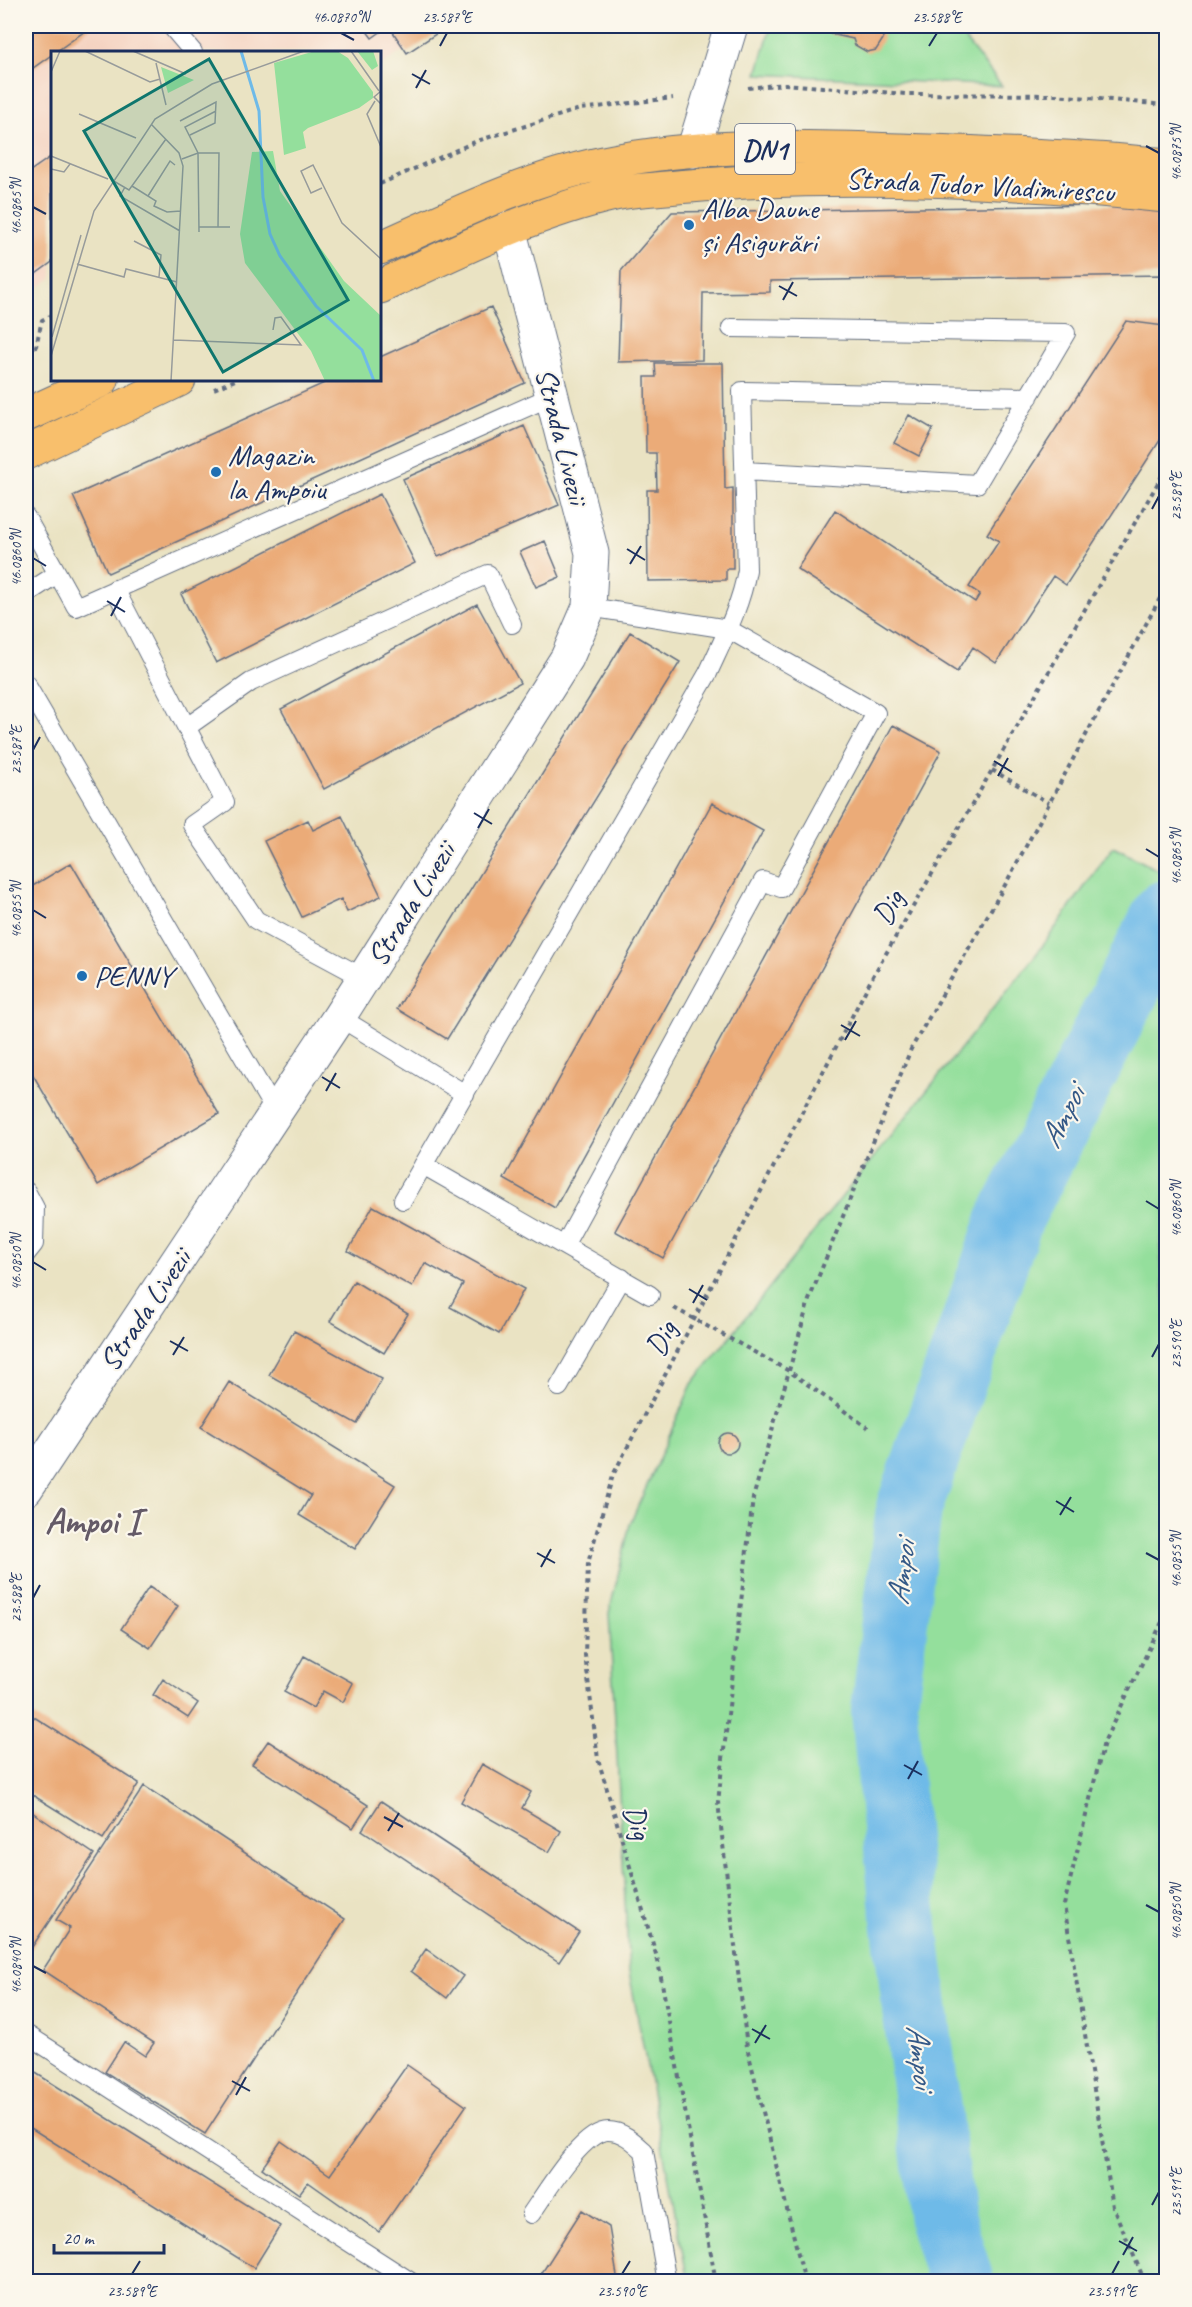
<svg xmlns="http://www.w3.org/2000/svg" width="1192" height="2307" font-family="Caveat,sans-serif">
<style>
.built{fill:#f5d3c1}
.green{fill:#94df9c;stroke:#58877d;stroke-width:1.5}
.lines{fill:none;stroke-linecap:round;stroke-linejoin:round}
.river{stroke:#6ebae8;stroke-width:66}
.building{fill:#ebab78}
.service-casing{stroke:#636e81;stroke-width:20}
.minor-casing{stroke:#636e81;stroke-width:35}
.primary-casing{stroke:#636e81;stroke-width:35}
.path{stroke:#636e81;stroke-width:4;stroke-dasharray:4.5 4.5;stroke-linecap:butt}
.service{stroke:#fff;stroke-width:18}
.minor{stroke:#fff;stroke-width:33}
.primary{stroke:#f8bf6c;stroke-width:33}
.ticks{fill:none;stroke:#1b2f5e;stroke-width:2}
.poi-dot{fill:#1f6fb2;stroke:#fbf7ec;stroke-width:2}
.labels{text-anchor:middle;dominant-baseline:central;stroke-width:4.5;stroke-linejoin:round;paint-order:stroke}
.shield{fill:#fbf7ec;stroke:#5e6b89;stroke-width:1.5}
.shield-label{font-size:28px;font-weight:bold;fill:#1b2f5e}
.street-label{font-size:30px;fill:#1b2f5e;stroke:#fbf7ec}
.poi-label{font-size:30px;fill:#1b2f5e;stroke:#fbf7ec;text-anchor:start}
.water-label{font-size:32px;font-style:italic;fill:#345987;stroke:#fbf7ec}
.district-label{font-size:36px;font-weight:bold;fill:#645a67;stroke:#fbf7ec}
.inset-river{fill:none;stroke:#6ebae8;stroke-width:3}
.inset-road{fill:none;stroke:#979b9b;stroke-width:1.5}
.view{fill:#0f766e;fill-opacity:0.15;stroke:#0f766e;stroke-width:3}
.inset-edge{fill:none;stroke:#1b2f5e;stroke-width:3}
.neatline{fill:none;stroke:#1b2f5e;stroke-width:2}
.ticks-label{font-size:15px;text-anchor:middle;fill:#1b2f5e}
</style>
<rect width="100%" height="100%" fill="#fbf7ec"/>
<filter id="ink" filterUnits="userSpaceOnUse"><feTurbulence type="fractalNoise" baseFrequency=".0167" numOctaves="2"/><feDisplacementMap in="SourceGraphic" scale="12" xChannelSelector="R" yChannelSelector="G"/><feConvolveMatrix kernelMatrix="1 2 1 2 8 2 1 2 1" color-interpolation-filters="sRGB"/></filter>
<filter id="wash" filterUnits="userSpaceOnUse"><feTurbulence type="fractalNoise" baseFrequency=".008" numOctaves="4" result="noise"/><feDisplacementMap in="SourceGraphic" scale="24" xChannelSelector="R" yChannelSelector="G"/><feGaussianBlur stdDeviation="1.35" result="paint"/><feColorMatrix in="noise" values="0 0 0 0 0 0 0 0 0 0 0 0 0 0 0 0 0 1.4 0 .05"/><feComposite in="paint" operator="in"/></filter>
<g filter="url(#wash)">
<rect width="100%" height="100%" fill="#eae3c3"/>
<!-- built -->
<path class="built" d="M 26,26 L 441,26 L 380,66 L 380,52 L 52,52 L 52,278 L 26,296 Z"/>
<!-- green -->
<path class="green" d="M 771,26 L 954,26 L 1002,86 L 757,74 Z
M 1113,847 L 1166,874 L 1166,1224 L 1160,1244 L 1166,1313 L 1166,2281 L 688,2281 L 629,1972 L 609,1613 L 630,1524 L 692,1384 L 1038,952 Z"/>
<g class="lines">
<!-- river -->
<path class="river" d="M 961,2282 L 942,2220 L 903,1911 L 884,1710 L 909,1508 L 1011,1217 L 1166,913"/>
</g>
<g id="blocks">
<!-- building -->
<path class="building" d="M 26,26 L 92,26 L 26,73 Z
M 363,26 L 448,26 L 407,53 L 389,26 L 372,38 Z
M 829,26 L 887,26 L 882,30 L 883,39 L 876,50 L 867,52 L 855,45 L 853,39 L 830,34 Z
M 52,156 L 52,262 L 26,281 L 26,174 Z
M 1166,204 L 1166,285 L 1165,285 L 1164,275 L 770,281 L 770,292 L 703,293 L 702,360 L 618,362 L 621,271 L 672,212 Z
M 491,307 L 525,383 L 108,573 L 73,496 L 331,380 L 380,380 L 380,357 Z
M 1165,317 L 1166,431 L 1066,585 L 1053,576 L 996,663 L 973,647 L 957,672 L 797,569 L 835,510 L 975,602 L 980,594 L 969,587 L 999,541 L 987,534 L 1126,321 L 1164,326 Z
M 655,363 L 723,363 L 725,489 L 733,488 L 733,569 L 726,569 L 726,580 L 648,581 L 647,490 L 657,490 L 656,453 L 646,453 L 645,377 L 656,377 Z
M 909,415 L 933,429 L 919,456 L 894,443 Z
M 524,426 L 559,505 L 438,557 L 403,479 Z
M 380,494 L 415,563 L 216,663 L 181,594 Z
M 545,541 L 560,577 L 536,587 L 520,552 Z
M 477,604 L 520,683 L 324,789 L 281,709 Z
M 630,632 L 680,662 L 447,1039 L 397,1009 Z
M 893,725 L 941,751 L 663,1258 L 615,1231 Z
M 712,803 L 763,831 L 555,1208 L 504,1179 Z
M 342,816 L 381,896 L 347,912 L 341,899 L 302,917 L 264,841 L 308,820 L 313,830 Z
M 71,863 L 219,1114 L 98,1185 L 26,1063 L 26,890 Z
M 373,1206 L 524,1289 L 499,1334 L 450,1307 L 463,1284 L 425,1263 L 412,1287 L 348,1251 Z
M 354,1281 L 408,1314 L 384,1353 L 330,1321 Z
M 294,1331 L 382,1379 L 357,1424 L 269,1375 Z
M 229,1382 L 395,1485 L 355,1549 L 299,1515 L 311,1495 L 201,1427 Z
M718 1443a10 10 0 1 1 20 0a10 10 0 1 1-20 0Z
M 149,1587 L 178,1606 L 150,1648 L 121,1629 Z
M 304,1656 L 353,1683 L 343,1702 L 323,1691 L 313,1708 L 284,1692 Z
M 163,1679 L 198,1703 L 188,1718 L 153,1695 Z
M 26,1712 L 139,1783 L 103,1839 L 26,1791 Z
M 268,1741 L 368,1805 L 353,1828 L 252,1764 Z
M 482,1764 L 531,1792 L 522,1808 L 561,1831 L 549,1852 L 461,1802 Z
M 144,1786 L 345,1919 L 205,2134 L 105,2072 L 124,2042 L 145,2056 L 154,2043 L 43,1970 L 70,1928 L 56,1920 Z
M 381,1801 L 579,1932 L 559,1962 L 362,1830 Z
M 26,1808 L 94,1854 L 26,1956 Z
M 426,1949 L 463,1976 L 447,1998 L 411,1971 Z
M 407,2065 L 466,2106 L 379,2232 L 308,2182 L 299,2194 L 262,2168 L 281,2141 L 330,2175 Z
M 26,2067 L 280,2226 L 254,2268 L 26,2125 Z
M 582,2210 L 609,2227 L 618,2282 L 536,2282 Z"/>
</g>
</g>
<g filter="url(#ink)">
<use href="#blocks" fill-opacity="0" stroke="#636e81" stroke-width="1.5"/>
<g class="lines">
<!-- service casing -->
<g class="service-casing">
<path id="service" d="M 171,26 L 193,52
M 731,328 L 1066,333 L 977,484 L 744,471
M 26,517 L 76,607 L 552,396
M 115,589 L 225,802 L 192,825 L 256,920 L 364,978
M 26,594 L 57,574
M 26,684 L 276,1113
M 187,727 L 251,682 L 488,574 L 512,624
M 339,1017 L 465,1094
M 423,1165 L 650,1295
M 26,1191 L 35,1208 L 34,1244 L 26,1254
M 403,1200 L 708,673 C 723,640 741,606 747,570 L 742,391 L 1029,397
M 565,1244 L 763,881 L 781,888 L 876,713 L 728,629 L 589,607
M 559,1387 L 622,1278
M 26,2034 L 411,2282
M 531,2214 C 546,2193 582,2131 608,2131 C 623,2131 634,2142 644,2151 L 667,2282"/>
</g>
<!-- minor casing -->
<g class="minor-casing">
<path id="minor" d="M 693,151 L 731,26
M 26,1489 L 339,1017 L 567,658 L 589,607 L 592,553 L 509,228"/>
</g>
<!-- primary casing -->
<g class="primary-casing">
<path id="primary" d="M 380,248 C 452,216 525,179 604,163 C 699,143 803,146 899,150 C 988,153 1078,156 1166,165
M 380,287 C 456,252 532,213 615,194 C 628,191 642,190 655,189 C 686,186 716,184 746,182 C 885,175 1027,182 1166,196
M 26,415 L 102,380
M 26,453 L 179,380"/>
</g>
<!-- path -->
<path class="path" d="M 748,88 L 785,84 L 906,94 L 1055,95 L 1166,105
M 380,184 L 477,141 L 580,109 L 673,98
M 26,351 L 36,346 L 42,320 L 52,315
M 214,389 L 235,380
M 992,770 L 1049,803
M 674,1308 L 789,1371 L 868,1428
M 716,2282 L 658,1961 L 598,1759 L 585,1655 L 588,1563 L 613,1475 L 873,976 L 1166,469
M 805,2282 L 747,2047 L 718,1802 L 753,1498 L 809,1300 L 911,1049 L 1005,885 L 1166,587
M 1145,2282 L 1113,2207 L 1064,1905 L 1104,1742 L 1164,1618 L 1166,1585"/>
<!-- service -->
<use href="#service" class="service"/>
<!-- minor -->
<use href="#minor" class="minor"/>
<!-- primary -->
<use href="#primary" class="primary"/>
</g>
</g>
<!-- ticks -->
<path class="ticks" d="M 341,33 L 354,40M 440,46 L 447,33M 929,46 L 937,33M 412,74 L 430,84M 416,88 L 426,70M 1146,146 L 1159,153M 33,207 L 46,214M 779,286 L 797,296M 783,300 L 793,282M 1152,509 L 1159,496M 627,549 L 645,560M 33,558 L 46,566M 630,564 L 641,546M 107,601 L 125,612M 111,616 L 121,597M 33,750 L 40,737M 994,761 L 1012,772M 998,776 L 1008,758M 474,813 L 492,824M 478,828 L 489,809M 1146,849 L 1159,857M 33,910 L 46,918M 841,1025 L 860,1036M 845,1040 L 856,1021M 322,1077 L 340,1088M 326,1091 L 336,1073M 1146,1201 L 1159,1209M 33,1262 L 46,1270M 689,1289 L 707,1300M 693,1303 L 703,1285M 170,1341 L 188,1351M 173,1355 L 184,1337M 1152,1357 L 1159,1344M 1056,1501 L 1074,1512M 1060,1515 L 1071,1497M 537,1553 L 555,1563M 1146,1553 L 1159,1560M 541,1567 L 551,1549M 33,1598 L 40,1585M 904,1765 L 922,1775M 908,1779 L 918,1761M 384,1817 L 403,1827M 388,1831 L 399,1813M 1146,1905 L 1159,1912M 33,1966 L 46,1973M 752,2029 L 770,2039M 755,2043 L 766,2025M 232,2081 L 250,2091M 236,2095 L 246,2077M 1152,2205 L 1159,2192M 1119,2241 L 1137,2251M 1123,2255 L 1133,2237M 132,2274 L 140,2261M 622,2274 L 630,2261M 1112,2274 L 1119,2261"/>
<!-- markers -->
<g class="poi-dot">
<circle cx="689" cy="225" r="6"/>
<circle cx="216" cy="472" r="6"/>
<circle cx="82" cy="976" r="6"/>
</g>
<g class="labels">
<!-- shield labels -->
<rect class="shield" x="735" y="124" width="60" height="50" rx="4.5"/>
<g class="shield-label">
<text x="765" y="149">DN1</text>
</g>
<!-- street labels -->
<g class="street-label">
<text transform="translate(980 185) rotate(3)">Strada Tudor Vladimirescu</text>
<text transform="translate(562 436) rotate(76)">Strada Livezii</text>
<text transform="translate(411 904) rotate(-58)">Strada Livezii</text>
<text transform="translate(888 907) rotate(-60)">Dig</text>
<text transform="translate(145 1310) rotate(-56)">Strada Livezii</text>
<text transform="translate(661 1338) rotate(-62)">Dig</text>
<text transform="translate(638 1822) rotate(74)">Dig</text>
</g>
<!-- poi labels -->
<g class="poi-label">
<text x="701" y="208">Alba Daune<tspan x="701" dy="34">și Asigurări</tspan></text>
<text x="228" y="455">Magazin<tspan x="228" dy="34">la Ampoiu</tspan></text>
<text x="94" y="976">PENNY</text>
</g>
<!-- water labels -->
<g class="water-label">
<text transform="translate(1062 1117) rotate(-63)">Ampoi</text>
<text transform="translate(901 1573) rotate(-83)">Ampoi</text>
<text transform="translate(921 2056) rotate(83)">Ampoi</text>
</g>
<!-- district labels -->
<g class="district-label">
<text x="93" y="1521">Ampoi I</text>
</g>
</g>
<!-- overview -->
<g transform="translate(51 51)">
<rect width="330" height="330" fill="#eae3c3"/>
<path d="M 264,0 L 286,0 L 297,7 L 322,41 L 322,47 L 308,57 L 257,77 L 252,81 L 255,97 L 233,104 L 223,12 ZM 306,0 L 322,0 L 327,15 L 321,19 ZM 110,16 L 143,29 L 117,42 ZM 222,100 L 229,140 L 293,230 L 330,265 L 330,330 L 274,330 L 260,300 L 194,212 L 189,183 L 201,101 Z" fill="#94df9c"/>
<path class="inset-river" d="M 190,0 L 208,60 L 212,146 L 219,183 L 229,205 L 265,255 L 311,299 L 323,330"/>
<path class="inset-road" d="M 34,0 L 99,31 L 109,28M 82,0 L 135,23M 300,0 L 328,40M 105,12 L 115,54M 0,21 L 9,0M 330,40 L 323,46 L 330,53M 324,50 L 316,63 L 330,96M 28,63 L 85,87M 129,70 L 165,51 L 164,72 L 139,84M 100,73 L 128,102 L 132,115 L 120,330M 0,105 L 57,128M 131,108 L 147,102 L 168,102 L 167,176M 0,118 L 13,121 L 19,113M 61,129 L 78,139 L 115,88M 81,135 L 105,150 L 103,155 L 116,161 L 130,160M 74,136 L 69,145 L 129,180M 271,137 L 260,142 L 250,120 L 262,114 L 291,172 L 330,208M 97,145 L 119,110 L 124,114M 148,176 L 179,176M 148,181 L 147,102 L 134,76 L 165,60M 83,190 L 110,204 L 108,226M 26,213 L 73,226 L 75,218 L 126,231M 1,286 L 30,184M 123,289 L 250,294 L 230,266 L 224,267 L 222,279M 0,305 L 43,160 L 104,68 L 161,33 L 253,0"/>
<path class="view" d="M 158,8 L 297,249 L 172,321 L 33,80 Z"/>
<rect width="330" height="330" class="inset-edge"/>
</g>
<!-- margin -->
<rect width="1192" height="2307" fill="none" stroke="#fbf7ec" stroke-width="66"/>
<!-- scale -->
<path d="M54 2244v9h110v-9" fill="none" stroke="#1b2f5e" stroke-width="3"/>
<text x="63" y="2244" font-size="18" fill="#1b2f5e" stroke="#fbf7ec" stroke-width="4.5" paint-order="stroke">20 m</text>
<rect x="33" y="33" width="1126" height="2241" class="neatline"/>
<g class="ticks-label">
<text x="341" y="22">46.0870°N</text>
<text x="447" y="22">23.587°E</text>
<text x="937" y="22">23.588°E</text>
<text transform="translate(1176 153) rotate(-90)" y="5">46.0875°N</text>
<text transform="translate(16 207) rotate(-90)" y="5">46.0865°N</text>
<text transform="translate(1176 496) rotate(-90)" y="5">23.589°E</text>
<text transform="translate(16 558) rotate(-90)" y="5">46.0860°N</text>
<text transform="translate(16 750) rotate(-90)" y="5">23.587°E</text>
<text transform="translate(1176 857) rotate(-90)" y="5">46.0865°N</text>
<text transform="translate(16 910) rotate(-90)" y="5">46.0855°N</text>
<text transform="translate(1176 1209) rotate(-90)" y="5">46.0860°N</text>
<text transform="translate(16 1262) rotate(-90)" y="5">46.0850°N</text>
<text transform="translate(1176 1344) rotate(-90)" y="5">23.590°E</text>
<text transform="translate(1176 1560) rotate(-90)" y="5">46.0855°N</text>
<text transform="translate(16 1598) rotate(-90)" y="5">23.588°E</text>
<text transform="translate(1176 1912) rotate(-90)" y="5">46.0850°N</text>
<text transform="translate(16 1966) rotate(-90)" y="5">46.0840°N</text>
<text transform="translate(1176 2192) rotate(-90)" y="5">23.591°E</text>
<text x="132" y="2296">23.589°E</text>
<text x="622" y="2296">23.590°E</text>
<text x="1112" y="2296">23.591°E</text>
</g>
</svg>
